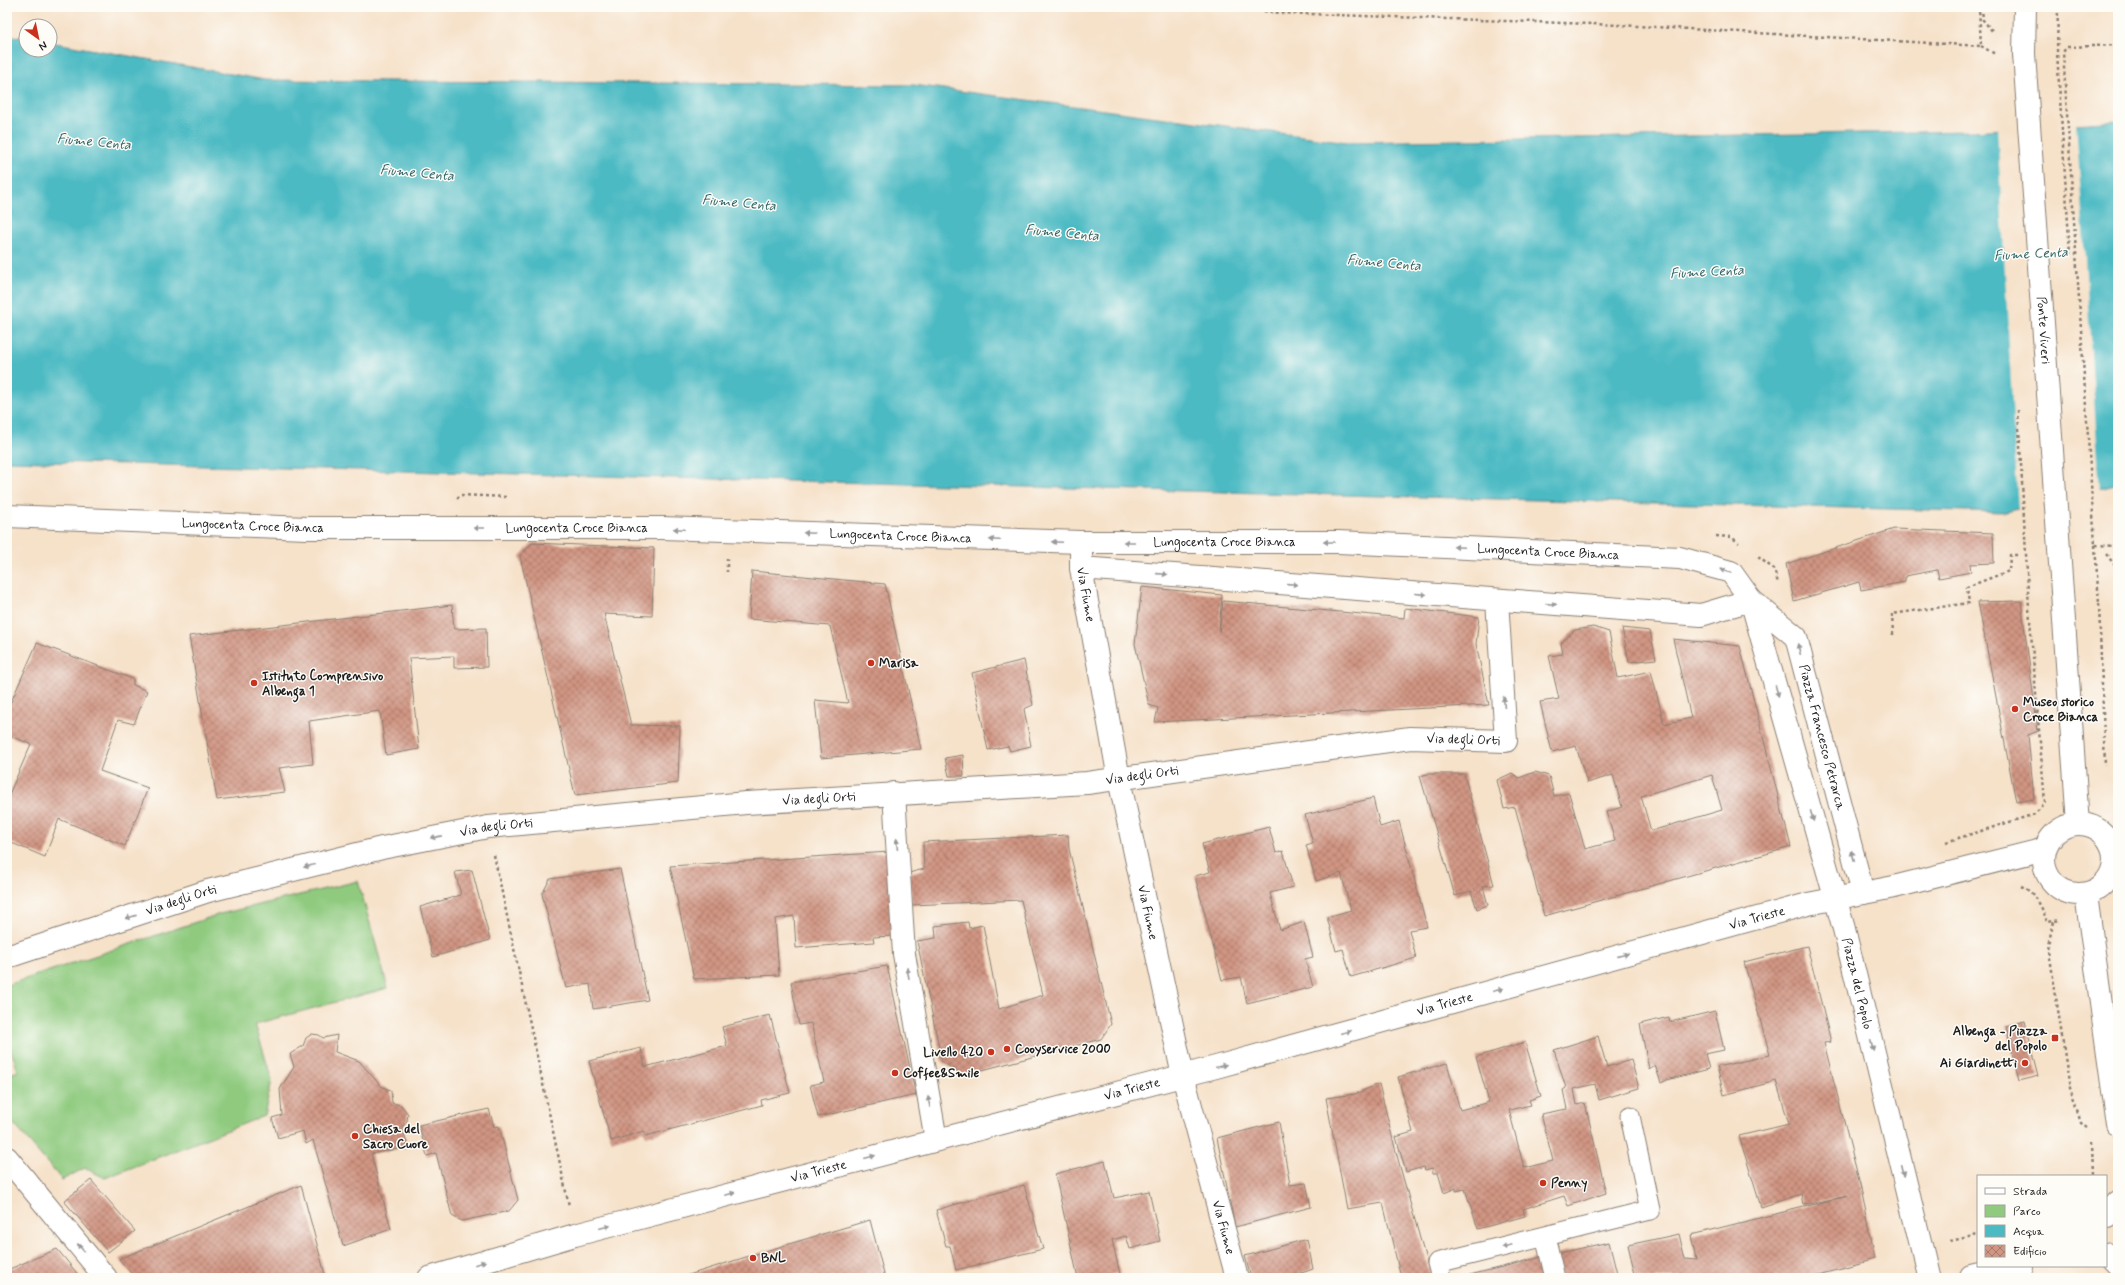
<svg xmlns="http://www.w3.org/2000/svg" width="2125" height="1285" font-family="Mynerve,sans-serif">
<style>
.park{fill:#8fca7f;stroke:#56734e}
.water{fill:#4bbac3;stroke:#346b70}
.pier{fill:#f6e1c9}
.building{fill:url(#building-cross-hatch);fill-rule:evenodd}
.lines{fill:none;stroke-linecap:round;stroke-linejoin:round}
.service-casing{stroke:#897e72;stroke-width:21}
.minor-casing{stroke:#897e72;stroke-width:24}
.tertiary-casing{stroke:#897e72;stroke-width:24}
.secondary-casing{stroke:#897e72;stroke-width:24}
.path{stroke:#897e72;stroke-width:2.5;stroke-dasharray:3 3;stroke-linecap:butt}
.service{stroke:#fff;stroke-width:19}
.minor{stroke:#fff;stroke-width:22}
.tertiary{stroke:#fff;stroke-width:22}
.secondary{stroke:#fff;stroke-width:22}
.secondary-bridge-casing{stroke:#897e72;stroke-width:24;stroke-linecap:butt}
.path-bridge{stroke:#897e72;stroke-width:2.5;stroke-dasharray:3 3;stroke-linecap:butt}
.secondary-bridge{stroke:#fff;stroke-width:22}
.oneway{fill:#999}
.poi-dot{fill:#c8321e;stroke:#fdfcf7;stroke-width:1.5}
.labels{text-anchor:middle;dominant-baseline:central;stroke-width:3;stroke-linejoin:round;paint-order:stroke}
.street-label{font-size:13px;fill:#1c1c1c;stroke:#fdfcf7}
.poi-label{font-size:13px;font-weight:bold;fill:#1c1c1c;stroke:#fdfcf7;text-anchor:start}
.water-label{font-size:14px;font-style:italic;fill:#316367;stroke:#fdfcf7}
</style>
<defs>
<pattern id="building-cross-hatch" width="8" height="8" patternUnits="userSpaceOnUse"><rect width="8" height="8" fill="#d19583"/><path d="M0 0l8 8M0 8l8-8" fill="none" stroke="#a9796a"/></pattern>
</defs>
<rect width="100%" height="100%" fill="#fdfcf7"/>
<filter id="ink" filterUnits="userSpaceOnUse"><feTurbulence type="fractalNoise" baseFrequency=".025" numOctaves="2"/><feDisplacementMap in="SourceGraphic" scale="8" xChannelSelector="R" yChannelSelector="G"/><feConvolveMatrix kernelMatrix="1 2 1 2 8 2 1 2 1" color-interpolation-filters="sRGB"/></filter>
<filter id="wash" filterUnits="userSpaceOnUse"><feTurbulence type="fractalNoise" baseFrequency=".012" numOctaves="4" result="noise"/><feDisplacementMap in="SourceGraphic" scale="16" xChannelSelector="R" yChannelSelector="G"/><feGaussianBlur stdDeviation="0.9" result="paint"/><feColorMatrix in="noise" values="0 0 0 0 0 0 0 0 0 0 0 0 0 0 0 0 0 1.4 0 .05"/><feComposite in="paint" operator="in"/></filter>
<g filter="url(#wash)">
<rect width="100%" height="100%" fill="#f6e1c9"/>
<!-- park -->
<path class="park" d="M 358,881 L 388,988 L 255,1024 L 272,1080 L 264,1116 L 105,1178 L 85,1168 L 62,1180 L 7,1116 L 7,1075 L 18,1071 L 7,1039 L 7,985 L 220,914 Z"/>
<!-- water -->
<path class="water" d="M 7,35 L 26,38 L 26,50 L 50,50 L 50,42 L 265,80 L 913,85 L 1348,142 L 1974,131 L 2118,121 L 2118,484 L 2006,512 L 7,461 Z"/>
<!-- pier -->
<path class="pier" d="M 2076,121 L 2100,491 L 2018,511 L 1997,127 Z"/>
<g id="blocks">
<!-- building -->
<path class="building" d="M 1894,529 L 1993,533 L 1994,563 L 1970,564 L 1971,572 L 1939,578 L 1937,570 L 1905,576 L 1905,582 L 1861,590 L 1859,582 L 1794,601 L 1786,564 Z
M 532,543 L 654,548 L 652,616 L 604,614 L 631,725 L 680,726 L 678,783 L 575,795 L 520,556 Z
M 752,571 L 885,584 L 921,749 L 821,758 L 815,700 L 848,703 L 830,626 L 749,619 Z
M 1142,587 L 1222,595 L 1219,632 L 1223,601 L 1404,618 L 1405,608 L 1479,617 L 1476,644 L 1489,705 L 1155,722 L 1158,708 L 1149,705 L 1135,644 Z
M 2021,601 L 2038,731 L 2028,735 L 2034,799 L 2016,802 L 1978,602 Z
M 452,605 L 454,629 L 486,628 L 487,667 L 454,668 L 454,656 L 409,658 L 419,749 L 386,755 L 380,711 L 309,721 L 313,764 L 279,768 L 285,792 L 217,800 L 189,636 Z
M 1593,627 L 1609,632 L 1618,678 L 1651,671 L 1664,724 L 1691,718 L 1673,639 L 1740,646 L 1791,847 L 1544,916 L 1515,807 L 1504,809 L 1497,780 L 1512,773 L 1519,778 L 1535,772 L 1549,776 L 1554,796 L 1569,793 L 1585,849 L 1615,841 L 1606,812 L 1622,807 L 1613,775 L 1587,783 L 1576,746 L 1552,752 L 1540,702 L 1559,699 L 1549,656 L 1563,654 L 1561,643 L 1575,630 ZM 1712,775 L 1722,810 L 1651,831 L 1641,796 Z
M 1622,628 L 1650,631 L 1656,659 L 1629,662 Z
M 37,643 L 133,679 L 133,685 L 147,691 L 134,724 L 118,720 L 100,771 L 148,788 L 125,846 L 59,819 L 45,857 L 7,841 L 7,799 L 31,744 L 7,735 L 7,711 Z
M 1024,660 L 1033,705 L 1024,709 L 1031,746 L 1010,751 L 1008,746 L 988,750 L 972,673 Z
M 963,755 L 964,776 L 949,776 L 945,758 Z
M 1427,774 L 1464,774 L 1494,885 L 1483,886 L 1488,905 L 1477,909 L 1471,891 L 1455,896 L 1420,776 Z
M 1373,798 L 1380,827 L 1399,821 L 1427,927 L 1409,930 L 1416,958 L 1351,977 L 1343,949 L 1336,951 L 1327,917 L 1351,910 L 1341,873 L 1316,881 L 1306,845 L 1313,843 L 1305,815 Z
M 1269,827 L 1276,853 L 1283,851 L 1293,887 L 1270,893 L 1280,930 L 1304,922 L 1313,957 L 1305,959 L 1313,987 L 1247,1003 L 1241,977 L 1222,980 L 1195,876 L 1210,872 L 1202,844 Z
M 1068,835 L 1069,849 L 1111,1024 L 1101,1039 L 963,1075 L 942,1062 L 917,941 L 936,938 L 935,926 L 968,922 L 969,928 L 983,925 L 999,1009 L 1043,995 L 1021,900 L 912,905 L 909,873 L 924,869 L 923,842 Z
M 890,852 L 894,936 L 873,937 L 874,942 L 796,948 L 794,916 L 775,919 L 779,975 L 694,979 L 670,866 Z
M 620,869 L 648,1000 L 593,1009 L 590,984 L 566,988 L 542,894 L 550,879 Z
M 472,870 L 490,940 L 433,957 L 420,907 L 461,895 L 455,872 Z
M 1807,946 L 1831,1042 L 1824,1043 L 1862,1192 L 1875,1259 L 1804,1278 L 1636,1278 L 1628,1245 L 1679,1234 L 1685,1259 L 1696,1260 L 1691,1235 L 1848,1196 L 1803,1205 L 1801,1194 L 1761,1207 L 1739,1136 L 1789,1124 L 1776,1081 L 1724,1095 L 1717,1067 L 1770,1055 L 1744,962 Z
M 887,966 L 916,1095 L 818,1117 L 810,1085 L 824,1082 L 811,1023 L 799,1025 L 791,982 Z
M 1715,1011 L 1724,1050 L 1705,1054 L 1709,1069 L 1667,1080 L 1661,1083 L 1655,1065 L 1649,1069 L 1640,1024 L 1669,1017 L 1670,1022 Z
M 770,1015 L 790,1093 L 761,1100 L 762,1105 L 646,1136 L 644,1131 L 611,1141 L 589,1061 L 641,1048 L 645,1067 L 727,1046 L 722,1027 Z
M 2025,1021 L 2039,1076 L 2019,1081 L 2006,1026 Z
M 312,1034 L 319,1035 L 323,1038 L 337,1035 L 335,1052 L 359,1061 L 381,1086 L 391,1091 L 392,1103 L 401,1105 L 408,1114 L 407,1121 L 402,1127 L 408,1147 L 371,1154 L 391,1229 L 343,1246 L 313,1140 L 306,1144 L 303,1131 L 278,1138 L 272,1118 L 282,1115 L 280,1089 L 294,1067 L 290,1054 L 303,1046 L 306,1038 Z
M 1598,1036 L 1607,1067 L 1631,1060 L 1639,1088 L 1599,1100 L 1595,1084 L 1574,1089 L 1577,1105 L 1585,1103 L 1606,1193 L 1568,1206 L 1564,1196 L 1523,1209 L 1525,1216 L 1478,1229 L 1465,1189 L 1456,1191 L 1456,1188 L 1444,1193 L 1438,1173 L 1433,1173 L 1432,1168 L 1425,1170 L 1424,1167 L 1406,1172 L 1396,1137 L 1413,1132 L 1398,1077 L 1447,1063 L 1460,1110 L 1489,1102 L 1476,1057 L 1525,1042 L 1541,1096 L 1529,1100 L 1531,1105 L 1509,1110 L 1524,1168 L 1553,1161 L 1541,1114 L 1567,1109 L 1563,1090 L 1566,1088 L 1554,1050 Z
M 1379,1084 L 1396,1152 L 1431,1278 L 1401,1278 L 1383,1203 L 1347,1209 L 1326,1098 L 1355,1094 Z
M 489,1109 L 494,1127 L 499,1126 L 518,1200 L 509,1211 L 462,1221 L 452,1216 L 436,1153 L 427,1156 L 419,1125 Z
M 1279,1122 L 1290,1185 L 1306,1183 L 1311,1207 L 1235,1227 L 1217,1138 Z
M 1105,1161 L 1114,1198 L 1149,1191 L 1160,1241 L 1130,1249 L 1126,1236 L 1112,1240 L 1120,1274 L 1099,1278 L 1078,1278 L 1055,1174 Z
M 91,1180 L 135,1231 L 108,1252 L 64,1201 Z
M 301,1185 L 326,1278 L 135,1278 L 119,1259 Z
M 1024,1185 L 1043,1249 L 956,1270 L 950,1246 L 946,1246 L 936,1210 Z
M 870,1220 L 885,1278 L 679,1278 L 762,1252 Z
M 1307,1239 L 1313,1269 L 1296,1275 L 1296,1278 L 1251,1278 L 1245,1256 Z
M 1609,1242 L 1618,1278 L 1562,1278 L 1555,1254 Z
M 57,1249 L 81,1278 L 7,1278 L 7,1270 Z
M 1542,1257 L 1547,1278 L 1462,1278 L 1462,1277 Z"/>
</g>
</g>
<g filter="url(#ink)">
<use href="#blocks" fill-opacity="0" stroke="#897e72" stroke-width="1"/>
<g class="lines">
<!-- service casing -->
<g class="service-casing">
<path id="service" d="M 1545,1236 L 1555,1278
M 1441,1278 L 1437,1263 L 1650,1210 L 1630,1116"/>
</g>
<!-- minor casing -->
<g class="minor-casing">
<g id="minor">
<path id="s1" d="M 7,516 L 307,528 L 662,528 L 1081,542 L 1338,542 L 1680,558 L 1731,572 L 1751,600 L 1796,637 L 1863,893"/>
<path id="s2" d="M 1081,542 L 1081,568 L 1119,779 L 1183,1076 L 1237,1278"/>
<path d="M 1081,568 L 1701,615 L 1751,600"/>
<path id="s3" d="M 1751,600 L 1844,929 L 1929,1278"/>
<path d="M 894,793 L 904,954 L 936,1140"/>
<path d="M 2111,844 L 2118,845"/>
<path d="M 2115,863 L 2118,863"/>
<path id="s4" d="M 7,957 L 208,891 L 382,848 L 488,827 L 746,803 L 1087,783 L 1410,738 L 1506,741 L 1497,600"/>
<path d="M 7,1158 L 106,1278"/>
</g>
</g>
<!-- tertiary casing -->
<g class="tertiary-casing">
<g id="tertiary">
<path id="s5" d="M 429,1278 L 575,1235 L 1216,1067 L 1808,904 L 1894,887 L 2045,849"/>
<path d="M 1971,1278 L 2022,1266"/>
</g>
</g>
<!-- secondary casing -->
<g class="secondary-casing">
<path id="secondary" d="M 2024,54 L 2025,7
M 2063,606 L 2078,824
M2044 859a35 35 0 1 1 70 0a35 35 0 1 1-70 0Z
M 2086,895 L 2118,1126
M 2106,1215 L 2118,1202
M 2106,1253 L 2118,1266"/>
</g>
<!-- path -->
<path class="path" d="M 1228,7 L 1280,13 L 1620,25 L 1981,46 L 1979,7
M 1982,7 L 1983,20 L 1994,33
M 2058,7 L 2057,52 L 2070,254
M 2118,45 L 2067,47 L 2063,52 L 2095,545 L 2118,546
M 1981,46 L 1995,54
M 457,499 L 460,495 L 508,497
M 1716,536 L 1731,537 L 1739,543
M 2106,554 L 2118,569
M 1758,557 L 1774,569 L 1778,583
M 727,558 L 727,572
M 2099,604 L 2105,766
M 1893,635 L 1892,614 L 1969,603 L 1967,587 L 2009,571 L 2010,555 L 2019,555
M 1946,842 L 2035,814 L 2045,803 L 2029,608
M 494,855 L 569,1206
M 2021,886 C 2036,893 2042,907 2047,922 L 2061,920
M 2054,922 L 2048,944 L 2070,1089 L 2081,1123 L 2088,1129
M 2092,1141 L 2093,1176
M 1950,1241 L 1978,1235"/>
<!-- service -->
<use href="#service" class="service"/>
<!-- minor -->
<use href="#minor" class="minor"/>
<!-- tertiary -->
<use href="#tertiary" class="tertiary"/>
<!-- secondary -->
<use href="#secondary" class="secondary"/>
<!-- secondary-bridge casing -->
<g class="secondary-bridge-casing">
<g id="secondary-bridge">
<path id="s6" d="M 2024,54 L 2063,606"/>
</g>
</g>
<!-- path-bridge -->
<path class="path-bridge" d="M 2018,410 L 2029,608
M 2095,545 L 2099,604"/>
<!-- secondary-bridge -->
<use href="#secondary-bridge" class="secondary-bridge"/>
</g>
<!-- one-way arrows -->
<defs><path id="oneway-solid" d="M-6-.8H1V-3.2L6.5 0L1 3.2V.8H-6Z"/></defs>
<g class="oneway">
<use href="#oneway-solid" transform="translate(479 528) rotate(-180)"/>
<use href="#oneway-solid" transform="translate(679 529) rotate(-178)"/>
<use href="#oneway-solid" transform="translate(809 533) rotate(-178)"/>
<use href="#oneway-solid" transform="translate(995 540) rotate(-178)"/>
<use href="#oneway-solid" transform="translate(1057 542) rotate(-178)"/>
<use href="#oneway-solid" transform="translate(1129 542) rotate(180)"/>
<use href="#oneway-solid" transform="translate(1329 542) rotate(180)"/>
<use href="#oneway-solid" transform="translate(1459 547) rotate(-178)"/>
<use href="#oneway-solid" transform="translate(1726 571) rotate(-159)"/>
<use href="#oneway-solid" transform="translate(1162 574) rotate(4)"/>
<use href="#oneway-solid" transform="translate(1292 584) rotate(4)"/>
<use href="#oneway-solid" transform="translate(1421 594) rotate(5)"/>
<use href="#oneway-solid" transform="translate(1551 604) rotate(4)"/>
<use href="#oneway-solid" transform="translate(1799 649) rotate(-104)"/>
<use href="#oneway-solid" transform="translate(1777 691) rotate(74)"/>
<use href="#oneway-solid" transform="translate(1504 702) rotate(-94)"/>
<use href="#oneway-solid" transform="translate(1812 816) rotate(74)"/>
<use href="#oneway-solid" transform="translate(436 837) rotate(169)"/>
<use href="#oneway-solid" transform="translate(897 844) rotate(-94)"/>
<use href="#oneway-solid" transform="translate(1853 856) rotate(-105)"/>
<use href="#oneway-solid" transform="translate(309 866) rotate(166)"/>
<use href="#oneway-solid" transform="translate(131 917) rotate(162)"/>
<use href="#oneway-solid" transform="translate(1623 955) rotate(-15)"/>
<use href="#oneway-solid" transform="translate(908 973) rotate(-100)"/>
<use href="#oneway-solid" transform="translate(1498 990) rotate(-15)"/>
<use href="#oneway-solid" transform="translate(1346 1032) rotate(-15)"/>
<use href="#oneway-solid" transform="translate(1872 1045) rotate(76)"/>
<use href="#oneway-solid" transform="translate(1221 1066) rotate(-15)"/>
<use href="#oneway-solid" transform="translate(929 1102) rotate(-100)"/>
<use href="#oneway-solid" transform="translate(870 1157) rotate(-15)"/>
<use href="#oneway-solid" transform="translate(1903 1171) rotate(76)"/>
<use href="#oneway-solid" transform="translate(730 1194) rotate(-15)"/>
<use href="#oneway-solid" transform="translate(605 1227) rotate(-14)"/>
<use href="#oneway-solid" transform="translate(1507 1246) rotate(166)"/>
<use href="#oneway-solid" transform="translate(81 1248) rotate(-130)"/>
<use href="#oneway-solid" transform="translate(480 1263) rotate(-17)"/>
</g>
</g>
<!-- markers -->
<g class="poi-dot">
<circle cx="871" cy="663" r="4"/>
<circle cx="254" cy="683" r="4"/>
<circle cx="2015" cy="709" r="4"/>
<rect x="2051" y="1034" width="8" height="8" rx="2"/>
<circle cx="1007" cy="1049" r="4"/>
<circle cx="991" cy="1052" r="4"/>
<circle cx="2025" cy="1063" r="4"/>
<circle cx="895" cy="1073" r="4"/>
<circle cx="355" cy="1136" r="4"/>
<circle cx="1543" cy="1183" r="4"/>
<circle cx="753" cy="1258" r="4"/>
</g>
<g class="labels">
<!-- street labels -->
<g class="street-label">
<text stroke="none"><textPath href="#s6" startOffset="277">Ponte Viveri</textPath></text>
<text stroke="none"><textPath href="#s1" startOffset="246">Lungocenta Croce Bianca</textPath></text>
<text stroke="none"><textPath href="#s1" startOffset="570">Lungocenta Croce Bianca</textPath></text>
<text stroke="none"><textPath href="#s1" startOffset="894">Lungocenta Croce Bianca</textPath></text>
<text stroke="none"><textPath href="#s1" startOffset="1218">Lungocenta Croce Bianca</textPath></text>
<text stroke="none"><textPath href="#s1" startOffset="1542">Lungocenta Croce Bianca</textPath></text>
<text stroke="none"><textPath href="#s2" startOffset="53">Via Fiume</textPath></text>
<text stroke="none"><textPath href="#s1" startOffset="1923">Piazza Francesco Petrarca</textPath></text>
<text stroke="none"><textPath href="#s4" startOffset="1479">Via degli Orti</textPath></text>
<text stroke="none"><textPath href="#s4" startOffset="1155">Via degli Orti</textPath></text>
<text stroke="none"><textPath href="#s4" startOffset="831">Via degli Orti</textPath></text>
<text stroke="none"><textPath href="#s4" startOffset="507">Via degli Orti</textPath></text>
<text stroke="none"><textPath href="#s4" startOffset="183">Via degli Orti</textPath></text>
<text stroke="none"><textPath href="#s2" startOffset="377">Via Fiume</textPath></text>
<text stroke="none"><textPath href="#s5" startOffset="1376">Via Trieste</textPath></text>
<text stroke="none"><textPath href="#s3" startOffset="398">Piazza del Popolo</textPath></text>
<text stroke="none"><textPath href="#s5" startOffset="1052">Via Trieste</textPath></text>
<text stroke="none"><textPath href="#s5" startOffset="728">Via Trieste</textPath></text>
<text stroke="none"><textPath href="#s5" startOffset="404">Via Trieste</textPath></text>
<text stroke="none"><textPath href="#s2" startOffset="701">Via Fiume</textPath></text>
</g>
<!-- poi labels -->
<g class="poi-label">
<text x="879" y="663">Marisa</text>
<text x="262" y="676">Istituto Comprensivo<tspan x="262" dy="15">Albenga 1</tspan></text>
<text x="2023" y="702">Museo storico<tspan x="2023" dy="15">Croce Bianca</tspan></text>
<text x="2047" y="1031" text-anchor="end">Albenga - Piazza<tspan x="2047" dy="15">del Popolo</tspan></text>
<text x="1015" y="1049">Cooyservice 2000</text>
<text x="983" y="1052" text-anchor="end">Livello 420</text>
<text x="2017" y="1063" text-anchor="end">Ai Giardinetti</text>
<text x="903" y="1073">Coffee&amp;Smile</text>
<text x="363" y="1129">Chiesa del<tspan x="363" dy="15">Sacro Cuore</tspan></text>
<text x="1551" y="1183">Penny</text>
<text x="761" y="1258">BNL</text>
</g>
<!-- water labels -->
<g class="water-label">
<text transform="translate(94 142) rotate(5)">Fiume Centa</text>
<text transform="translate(417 173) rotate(5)">Fiume Centa</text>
<text transform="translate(739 203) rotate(5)">Fiume Centa</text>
<text transform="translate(1062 233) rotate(5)">Fiume Centa</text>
<text transform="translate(2031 254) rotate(-3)">Fiume Centa</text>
<text transform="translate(1384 263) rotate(5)">Fiume Centa</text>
<text transform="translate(1707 272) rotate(-3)">Fiume Centa</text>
</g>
</g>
<!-- margin -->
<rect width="2125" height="1285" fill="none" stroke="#fdfcf7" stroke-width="24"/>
<!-- legend -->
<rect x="1977" y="1175" width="130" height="92" fill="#fdfcf7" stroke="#a3a29f"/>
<rect x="1985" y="1188" width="20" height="6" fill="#ffffff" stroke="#a3a29f"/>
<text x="2013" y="1195" font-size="12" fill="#1c1c1c">Strada</text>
<rect x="1985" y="1205" width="20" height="12" fill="#8fca7f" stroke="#a3a29f"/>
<text x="2013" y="1215" font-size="12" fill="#1c1c1c">Parco</text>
<rect x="1985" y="1225" width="20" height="12" fill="#4bbac3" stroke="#a3a29f"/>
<text x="2013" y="1235" font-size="12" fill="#1c1c1c">Acqua</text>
<rect x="1985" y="1245" width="20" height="12" fill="url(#building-cross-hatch)" stroke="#a3a29f"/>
<text x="2013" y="1255" font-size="12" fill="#1c1c1c">Edificio</text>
<!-- north arrow -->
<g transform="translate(38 38) rotate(147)"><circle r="19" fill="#fdfcf7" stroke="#a3a29f"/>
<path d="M0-3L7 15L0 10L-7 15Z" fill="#c8321e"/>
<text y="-6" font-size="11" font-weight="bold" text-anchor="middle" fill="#1c1c1c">N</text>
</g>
</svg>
